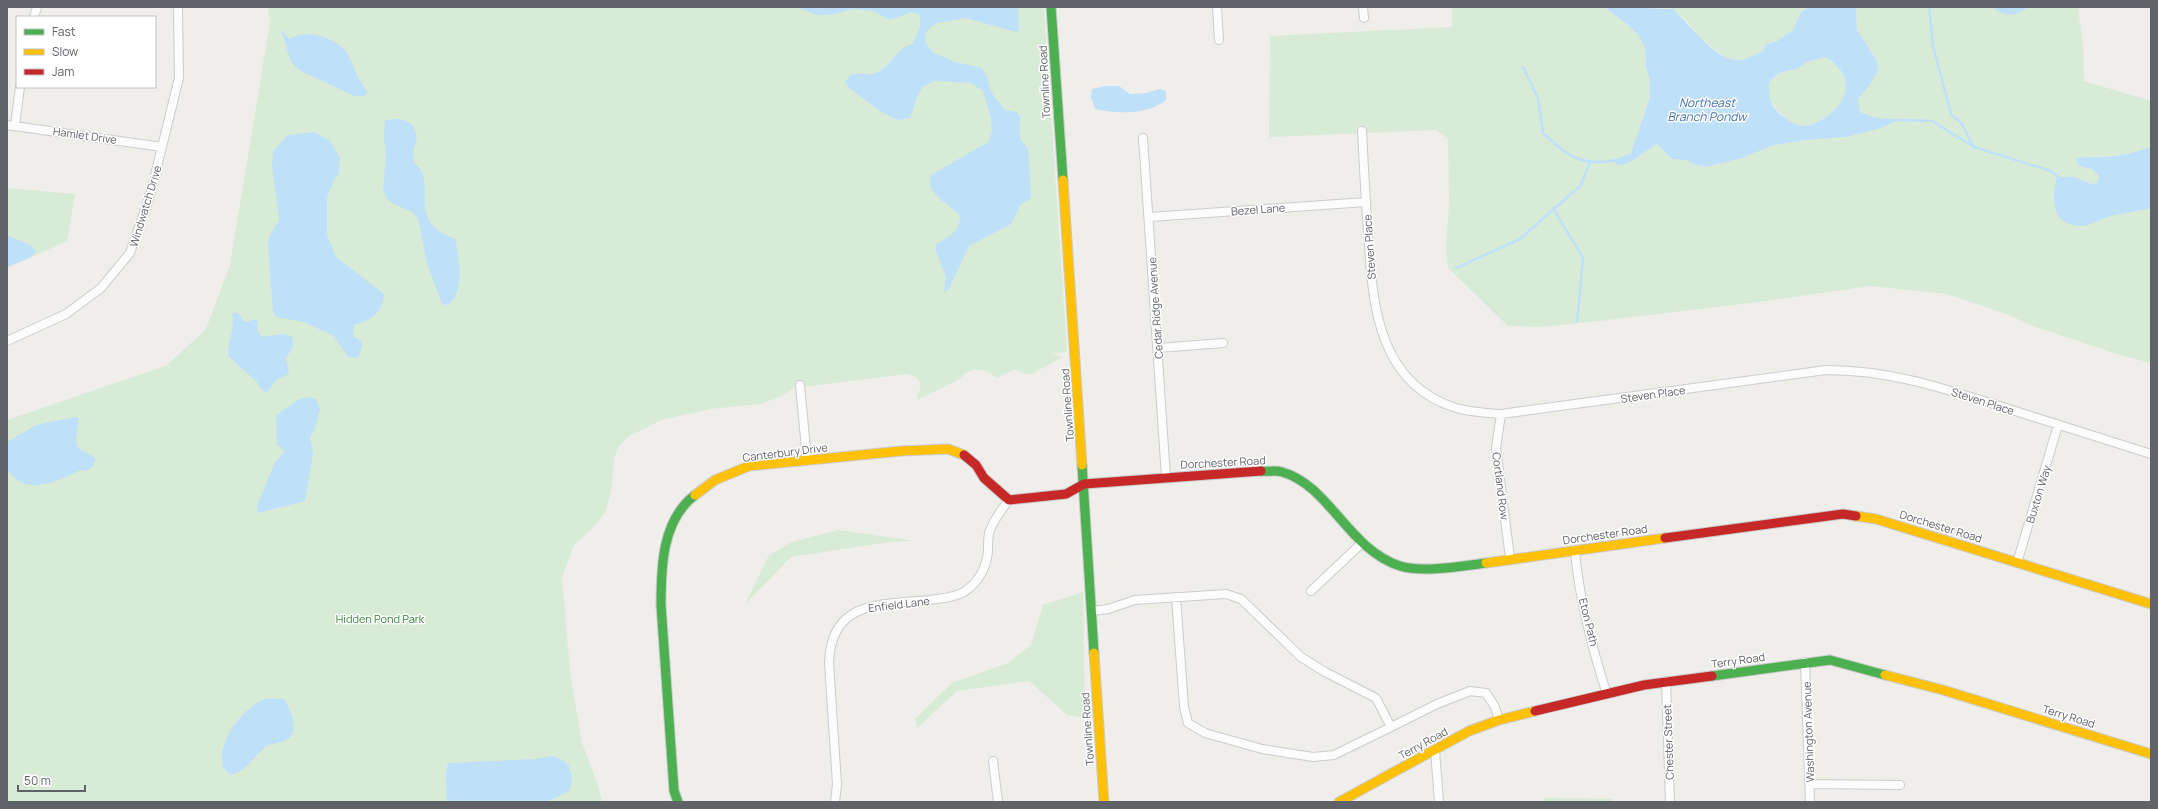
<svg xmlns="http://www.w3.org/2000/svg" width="2158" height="809" font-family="Manrope,sans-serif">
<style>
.green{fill:#d8ebd6}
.water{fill:#bfe0f9;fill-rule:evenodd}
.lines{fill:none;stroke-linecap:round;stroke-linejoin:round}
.stream{stroke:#bfe0f9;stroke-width:2.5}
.street-casing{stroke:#cbcccc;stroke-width:10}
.fast-casing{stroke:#cacacb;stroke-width:11}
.slow-casing{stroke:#cacacb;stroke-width:11}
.jam-casing{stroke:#cacacb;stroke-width:11}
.street{stroke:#fdfcfc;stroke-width:8}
.fast{stroke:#4caf50;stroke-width:9}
.slow{stroke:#ffc107;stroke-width:9}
.jam{stroke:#c62828;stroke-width:9}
.labels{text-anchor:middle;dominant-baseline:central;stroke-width:3;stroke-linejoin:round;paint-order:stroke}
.street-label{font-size:11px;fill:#5f6368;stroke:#fff}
.park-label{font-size:11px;fill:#348238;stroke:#fff}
.water-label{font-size:12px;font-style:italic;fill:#4174aa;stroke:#fff}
</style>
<rect width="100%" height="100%" fill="#efeeea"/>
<!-- green -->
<path class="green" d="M 268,7 L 1044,7 L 1067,352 L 1052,353 L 1062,357 L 1032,374 L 1025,374 L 1015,369 L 997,378 L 987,371 L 975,369 L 966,373 L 958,380 L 917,400 L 921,384 L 917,377 L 907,374 L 794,388 L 780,397 L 760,404 L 710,409 L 661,420 L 628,437 L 619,446 L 614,458 L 612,487 L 606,511 L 592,529 L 574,545 L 562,577 L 570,672 L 582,743 L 598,785 L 602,802 L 7,802 L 7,420 L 166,366 L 206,329 L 230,265 L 270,22 Z
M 1452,7 L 1604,7 L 1628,25 L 1640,37 L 1645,49 L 1646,67 L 1650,80 L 1650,97 L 1633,147 L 1631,153 L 1614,161 L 1636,158 L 1657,144 L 1672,159 L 1686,160 L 1695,165 L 1706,167 L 1742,158 L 1774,145 L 1807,140 L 1847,137 L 1898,119 L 1876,118 L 1860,112 L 1858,99 L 1869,86 L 1878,72 L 1877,61 L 1857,30 L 1856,7 L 2078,7 L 2083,46 L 2084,81 L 2151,101 L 2151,147 C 2141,150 2130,154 2120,155 C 2105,158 2091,155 2076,158 L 2079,166 L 2092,169 L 2099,176 L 2097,183 L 2092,184 L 2075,177 L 2057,177 L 2053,199 L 2098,221 L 2110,216 L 2151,207 L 2151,363 L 2120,355 L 2033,326 L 2004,313 L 1947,294 L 1870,286 L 1759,302 L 1599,321 L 1541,327 L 1508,326 L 1448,268 L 1446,247 L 1449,203 L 1448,138 L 1436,130 L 1269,137 L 1270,36 L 1452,27 Z
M 1665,7 L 1810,7 C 1797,14 1800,18 1793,30 C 1788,38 1774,42 1765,45 L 1763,51 L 1748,58 L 1737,60 L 1726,58 L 1699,37 L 1687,21 L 1673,9 Z
M 1825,57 C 1853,74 1853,99 1826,117 C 1820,121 1813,125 1806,126 C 1793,127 1773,109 1769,97 C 1767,93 1769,87 1769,82 L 1779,73 L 1797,69 L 1807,62 Z
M 7,188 L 75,194 L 67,241 L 7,268 Z
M 839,530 L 915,541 L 889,542 L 791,557 L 745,604 L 769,555 L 792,542 Z
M 1083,592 L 1085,718 L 1067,715 L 1029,681 L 957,691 L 917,728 L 915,719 L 952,683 L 1008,663 L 1031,645 L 1043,605 Z
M 1544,798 L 1613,799 L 1613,802 L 1544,802 Z"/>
<!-- water -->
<path class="water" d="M 797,7 L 1018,7 L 1019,30 L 1016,32 L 966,18 L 936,23 L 930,28 L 926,32 L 925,41 L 932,52 L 955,62 L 982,68 L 988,80 L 991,92 L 1005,110 L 1017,112 L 1020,116 L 1020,139 L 1028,148 L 1031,198 L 1021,204 L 1011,224 L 969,246 L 949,289 L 944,293 L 946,277 L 935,249 L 936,244 C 948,237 960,232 960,216 C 948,202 925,195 931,175 L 988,142 L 992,132 L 991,118 L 983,91 L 971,83 L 933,81 L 922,88 L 917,97 L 910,118 L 897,120 L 878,110 L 849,88 L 845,82 L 851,74 C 857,73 869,75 873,74 C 890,69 896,48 912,44 C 917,34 924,24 918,14 L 911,12 L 890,20 L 873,11 L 854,9 L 829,15 L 817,15 Z
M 1604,7 L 1673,9 C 1689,23 1713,59 1737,60 C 1746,60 1754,55 1763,51 L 1765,45 L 1777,41 L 1793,30 L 1801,12 L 1810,7 L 1856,7 L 1857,30 L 1877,61 L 1878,72 L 1869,86 L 1858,99 L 1860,112 L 1876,118 L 1899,119 L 1884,127 L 1847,137 L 1807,140 L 1774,145 L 1742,158 L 1706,167 L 1695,165 L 1686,160 L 1672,159 L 1657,144 L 1627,164 L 1618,165 L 1614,160 L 1631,153 L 1633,147 L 1650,97 L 1650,80 L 1646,67 L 1645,49 L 1640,37 L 1628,25 ZM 1825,57 C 1853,73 1852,99 1826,117 C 1820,121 1813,125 1806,126 C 1798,127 1787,119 1781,115 C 1770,106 1768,95 1769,82 L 1779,73 L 1797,69 L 1807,62 Z
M 1994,7 L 2028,7 C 2017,16 2002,18 1994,7 Z
M 281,29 L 289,39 C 306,28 337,37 348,54 C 352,61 354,70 358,77 C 361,83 365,88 368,93 L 364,96 L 354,96 L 299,70 L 291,62 Z
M 1106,86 L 1119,86 L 1130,94 L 1147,93 L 1159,89 L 1166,91 L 1166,100 C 1148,115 1117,114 1095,109 L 1091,97 L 1092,89 Z
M 398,119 C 412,121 415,126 417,139 C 413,149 412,153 415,164 C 432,176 419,202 429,220 C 438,234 444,232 456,240 C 458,260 466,291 448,305 L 442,304 L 427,263 L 418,219 L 412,212 L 392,203 L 386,198 L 383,188 L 386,156 L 384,137 L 385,120 Z
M 315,132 L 330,141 L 340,157 L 339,174 L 334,180 L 327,198 L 327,234 L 336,257 L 384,294 C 384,312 370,321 354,325 L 353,336 L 361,341 L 362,345 L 359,356 L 354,358 L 348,357 L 334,336 L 304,322 L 276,317 L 273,312 L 268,243 L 270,235 L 279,220 L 272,164 L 273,151 L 288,135 Z
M 2151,147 L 2151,208 C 2137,211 2124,213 2111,216 C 2101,219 2091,226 2081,226 C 2051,225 2051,199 2057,177 L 2075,177 L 2092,184 L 2097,183 L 2099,176 L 2092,169 L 2079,166 L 2076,158 C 2091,156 2105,158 2120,155 C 2130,154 2141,150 2151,147 Z
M 7,235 L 32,246 L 36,251 L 31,257 L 7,267 Z
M 237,312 L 245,322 L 257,319 L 258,332 L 262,337 L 282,334 L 292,336 C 295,347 292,349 286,357 L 289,374 L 276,380 L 267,393 L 261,389 L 256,381 L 228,356 C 227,341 236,329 232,314 Z
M 306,397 L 316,399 L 320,409 L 314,432 L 310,436 L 313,454 L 305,501 L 258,513 L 257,506 L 275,462 L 285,451 L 277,445 L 276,415 L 296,401 Z
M 76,417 L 79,419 L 76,440 L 78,448 L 96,458 C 91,475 88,467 76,472 C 60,480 33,493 16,479 C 13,477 10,473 7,470 L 7,442 L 36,425 Z
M 264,699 L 285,699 C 290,710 302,734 284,741 C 279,743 271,743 267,746 C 252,757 249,770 230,775 L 223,767 C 223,762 221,754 223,748 C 229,728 245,708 264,699 Z
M 552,756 L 563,760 L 569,766 L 572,776 L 571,786 L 568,792 L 546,802 L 447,802 L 446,773 L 448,763 L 535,759 Z"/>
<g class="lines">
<!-- stream -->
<path class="stream" d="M 1929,7 L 1933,46 L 1951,114 L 1962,124 L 1973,146
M 1978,7 L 1995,7
M 1523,67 L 1538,98 L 1543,133 C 1568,156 1581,167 1617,160
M 1896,120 L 1932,121 L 1974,147 L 2051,171 L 2059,178
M 1553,208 L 1583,258 L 1577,322
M 1456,268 L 1520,239 L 1581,185 L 1590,162"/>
<!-- street casing -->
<g class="street-casing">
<path id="street" d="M 1217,7 L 1219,40
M 1363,7 L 1364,18
M 34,17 L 37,7
M 7,125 L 162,147
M 15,125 L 20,87
M 1362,131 C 1364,169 1366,208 1369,246 C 1373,312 1382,385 1456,408 C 1470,412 1486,413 1501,414 L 1826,370 C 1893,370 1949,390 2012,410 C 2058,425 2105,439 2151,454
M 1143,138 L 1166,477
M 1150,217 L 1366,202
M 7,341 L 66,314 L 101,288 L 130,253 L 150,195 L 179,78 L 178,7
M 1158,348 L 1223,343
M 800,385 L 807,460
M 1501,414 L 1496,448 L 1510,558
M 1575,550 C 1578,593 1593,652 1607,694
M 2017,563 L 2058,425
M 1311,591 L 1362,543
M 1176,597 L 1184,707 L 1188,723 L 1205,733 L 1262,749 L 1313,757 L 1334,755 L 1391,727
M 1092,611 L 1108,609 L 1135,600 L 1226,594 L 1241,599 L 1301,657 L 1325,672 L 1376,698 L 1391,727 L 1437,704 L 1470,691 L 1486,693 L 1495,707 L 1499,720
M 1805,662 L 1810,802
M 1666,681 L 1670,802
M 1435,750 L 1439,802
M 993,761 L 998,802
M 1810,784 L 1900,785
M 835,802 L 837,784 L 829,663 C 831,600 880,605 929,600 C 941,598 954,598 964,592 C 979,582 986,569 988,552 C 988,546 988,539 989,533 C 993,521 1001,510 1009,500"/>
</g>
<!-- fast casing -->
<g class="fast-casing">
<path id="fast" d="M 1051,7 L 1063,180
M 1082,465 L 1094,653
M 1261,471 C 1267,472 1276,470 1282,472 C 1329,485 1349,550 1400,566 C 1424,573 1461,566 1486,563
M 1712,676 L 1830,660 L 1885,675
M 678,802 L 674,791 L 661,605 C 661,567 662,520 695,495"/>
</g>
<!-- slow casing -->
<g class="slow-casing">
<path id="slow" d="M 1063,180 L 1082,465
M 695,495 L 715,480 L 749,466 L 901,451 L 948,449 L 964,455
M 1856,516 L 1876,519 L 2151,604
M 1486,563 L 1665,538
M 1094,653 L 1104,802
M 1885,675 L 1943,690 L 2151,754
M 1339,802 L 1469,731 L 1499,720 L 1535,711"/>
</g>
<!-- jam casing -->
<g class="jam-casing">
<path id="jam" d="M 964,455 L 976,465 L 984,478 L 1009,500 L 1066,494 L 1084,484 L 1261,471
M 1665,538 L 1843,514 L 1856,516
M 1535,711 L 1644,685 L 1712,676"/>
</g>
<!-- street -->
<use href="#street" class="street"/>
<!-- fast -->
<use href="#fast" class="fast"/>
<!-- slow -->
<use href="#slow" class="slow"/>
<!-- jam -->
<use href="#jam" class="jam"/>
</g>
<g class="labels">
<!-- street labels -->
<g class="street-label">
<text transform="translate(1044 82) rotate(-93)">Townline Road</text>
<text transform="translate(85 135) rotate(8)">Hamlet Drive</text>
<text transform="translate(145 206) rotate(-73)">Windwatch Drive</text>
<text transform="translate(1258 209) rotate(-4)">Bezel Lane</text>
<text transform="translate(1369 247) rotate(-94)">Steven Place</text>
<text transform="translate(1155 308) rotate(-94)">Cedar Ridge Avenue</text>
<text transform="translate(1653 394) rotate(-8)">Steven Place</text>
<text transform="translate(1983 401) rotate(18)">Steven Place</text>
<text transform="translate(1067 405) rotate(-94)">Townline Road</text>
<text transform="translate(785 452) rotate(-7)">Canterbury Drive</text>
<text transform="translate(1223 462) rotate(-3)">Dorchester Road</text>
<text transform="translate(1501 486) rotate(83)">Cortland Row</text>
<text transform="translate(2038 494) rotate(-73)">Buxton Way</text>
<text transform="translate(1941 526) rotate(17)">Dorchester Road</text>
<text transform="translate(1605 534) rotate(-8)">Dorchester Road</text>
<text transform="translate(899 604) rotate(-7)">Enfield Lane</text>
<text transform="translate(1589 622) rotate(76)">Eton Path</text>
<text transform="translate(1738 660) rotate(-8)">Terry Road</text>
<text transform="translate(2069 716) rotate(17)">Terry Road</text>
<text transform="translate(1087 729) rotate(-94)">Townline Road</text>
<text transform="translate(1808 732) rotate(-92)">Washington Avenue</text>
<text transform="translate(1668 742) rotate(-92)">Chester Street</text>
<text transform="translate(1423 743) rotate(-29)">Terry Road</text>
</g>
<!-- park labels -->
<g class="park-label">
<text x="380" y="618">Hidden Pond Park</text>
</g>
<!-- water labels -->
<g class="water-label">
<text x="1707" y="102">Northeast<tspan x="1707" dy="14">Branch Pondw</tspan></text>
</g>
</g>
<!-- border -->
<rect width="2158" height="809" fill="none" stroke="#5f6368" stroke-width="16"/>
<!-- legend -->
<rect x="16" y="16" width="140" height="72" fill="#ffffff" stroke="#bfc1c3"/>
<rect x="24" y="29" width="20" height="6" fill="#4caf50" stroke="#bfc1c3"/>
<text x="52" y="36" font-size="12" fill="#5f6368">Fast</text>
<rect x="24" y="49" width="20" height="6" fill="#ffc107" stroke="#bfc1c3"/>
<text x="52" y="56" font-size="12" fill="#5f6368">Slow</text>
<rect x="24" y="69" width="20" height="6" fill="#c62828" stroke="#bfc1c3"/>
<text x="52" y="76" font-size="12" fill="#5f6368">Jam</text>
<!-- scale -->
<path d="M18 785v6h67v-6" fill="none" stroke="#5f6368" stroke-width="2"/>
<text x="24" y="785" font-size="12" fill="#5f6368" stroke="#ffffff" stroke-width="3" paint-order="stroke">50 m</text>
</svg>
